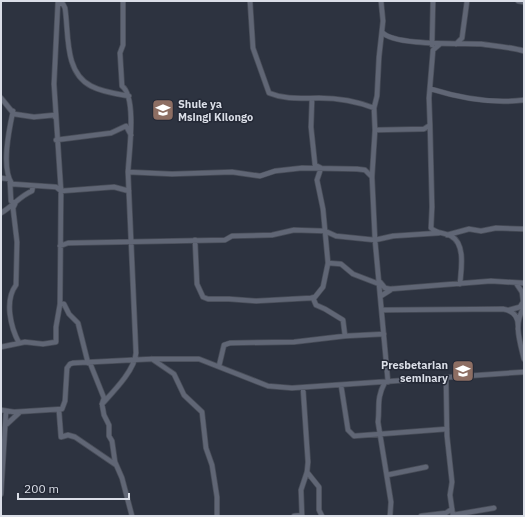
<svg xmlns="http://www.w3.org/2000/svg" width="525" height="517" font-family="'IBM Plex Sans',sans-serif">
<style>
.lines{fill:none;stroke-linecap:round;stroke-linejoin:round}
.street-casing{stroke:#494e59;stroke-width:6}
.street{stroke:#606675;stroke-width:4.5}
.labels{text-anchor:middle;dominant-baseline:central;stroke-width:3;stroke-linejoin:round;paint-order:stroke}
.poi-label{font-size:11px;font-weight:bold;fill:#dadee7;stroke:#242936;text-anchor:start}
</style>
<rect width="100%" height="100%" fill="#2d3340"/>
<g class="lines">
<!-- street casing -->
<g class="street-casing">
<path id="street" d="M 250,1 L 253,48 L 269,93 C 286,100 301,98 319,98 C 338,98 356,101 374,108
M 381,1 L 383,21 L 379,57 L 377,96 L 374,108 L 375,130 L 372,177 L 375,240 L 388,382
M 518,1 L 524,2
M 59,2 L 63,4 L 65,8 C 69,34 64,72 91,86 C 102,92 117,94 129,96
M 382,32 C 393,46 462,43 481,44 C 495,46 510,47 524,51
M 456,44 L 462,38 L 467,1
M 432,45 L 433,1
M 431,89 C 460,98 493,104 524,100
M 1,98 L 14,114 L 34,117 L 55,115 L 55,117
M 13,111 C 9,130 1,168 12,184 L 56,187 L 61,191 L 114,187 L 129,191
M 430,125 L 432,207 L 431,228 C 437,234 444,232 451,236 C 466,244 461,270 460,284
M 375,130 L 424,129 L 430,125 L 429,98 L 433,50 L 440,44
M 56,140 L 111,133 L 126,126 L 131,135
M 128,172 L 172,174 L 232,172 L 260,176 L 275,171 L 302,168 L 357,169 L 365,170 L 372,177
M 1,178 L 9,179
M 10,182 L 11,201 L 15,204 L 13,208 L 17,242 L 16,285 C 4,301 11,328 19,343
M 1,213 C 13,206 20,196 32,191 L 33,186
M 447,235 L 469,229 L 481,231 L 496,228 L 524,229
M 195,240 L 197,284 L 203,297 L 208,299 L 229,299 L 256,301 L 311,298 L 315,297 L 323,287 L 328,263 L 323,209 L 317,180 L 321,168 L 315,165 L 311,127 L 312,99
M 60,246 L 68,243 L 225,240 L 232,236 L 272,235 L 294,230 L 325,231 L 336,236 L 375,240 L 393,236 L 439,233
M 328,263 L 341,264 L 353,274 L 379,284
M 380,282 L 385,288 L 390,289 L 491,281 L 524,283
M 516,283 L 522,292 L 524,308 C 513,323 520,342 524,359
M 381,296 L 392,289
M 313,298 L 316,305 L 325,309 L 343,320 L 345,336
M 60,304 L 64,304 L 69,314 L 78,323 L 88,363
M 382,310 L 503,309 C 515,311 519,318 518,329
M 509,310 L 520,307 L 523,302
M 1,347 L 25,342 L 43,344 L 56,342 L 56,327 L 60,304 L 61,191 L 54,84 L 58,1
M 152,359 L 174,374 L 184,395 L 202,412 L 206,448 L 212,465 L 217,497 L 217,516
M 90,363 L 104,398 L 102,404 L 104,415 L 109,425 L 109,436 L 112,441 L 115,462 L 122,478 L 132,516
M 219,366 L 224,345 L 230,343 L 294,342 L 345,336 L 384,334
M 446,378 L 447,436 L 452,482 L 450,495 L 453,516
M 385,382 C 376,399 380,406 378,422 L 391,502 L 390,516
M 341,385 L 348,430 L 354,436 L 447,429
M 102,404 C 113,392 135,370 136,353 L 128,172 C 129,153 137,97 122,86 L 120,53 L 123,45 L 123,1
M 1,410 L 14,412 L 62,409 L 65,401 L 67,368 L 70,364 L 73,363 L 151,359 L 199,359 L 268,386 L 292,388 L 524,372
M 59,411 L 61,437 L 68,435 L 75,437 L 116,465
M 7,424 L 20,412
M 307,472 L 319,487 L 319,510 L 322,516
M 387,475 L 426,467
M 1,494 L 6,411
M 453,515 L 494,508
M 294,516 L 302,515
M 302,516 L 301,490 L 307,472 L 308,462 L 303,388
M 421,516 L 446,513 L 452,509"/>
</g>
<!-- street -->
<use href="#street" class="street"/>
</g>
<!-- icons -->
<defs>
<g id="school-square" transform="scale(1.15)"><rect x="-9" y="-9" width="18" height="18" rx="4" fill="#8d6e63" stroke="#242936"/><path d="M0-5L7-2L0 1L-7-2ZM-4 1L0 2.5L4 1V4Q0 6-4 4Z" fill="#fff"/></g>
</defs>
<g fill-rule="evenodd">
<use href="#school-square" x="163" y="110"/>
<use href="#school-square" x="463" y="371"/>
</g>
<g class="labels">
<!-- poi labels -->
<g class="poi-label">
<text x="178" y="104">Shule ya<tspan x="178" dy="13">Msingi Kilongo</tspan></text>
<text x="448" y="365" text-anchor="end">Presbetarian<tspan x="448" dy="13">seminary</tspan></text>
</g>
</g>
<!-- border -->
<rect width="525" height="517" fill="none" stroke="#dadee7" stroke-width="4"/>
<!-- scale -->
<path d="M18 493v6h111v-6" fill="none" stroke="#dadee7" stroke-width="2"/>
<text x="24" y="493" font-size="12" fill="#dadee7" stroke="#242936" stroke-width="3" paint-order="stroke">200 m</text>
</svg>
